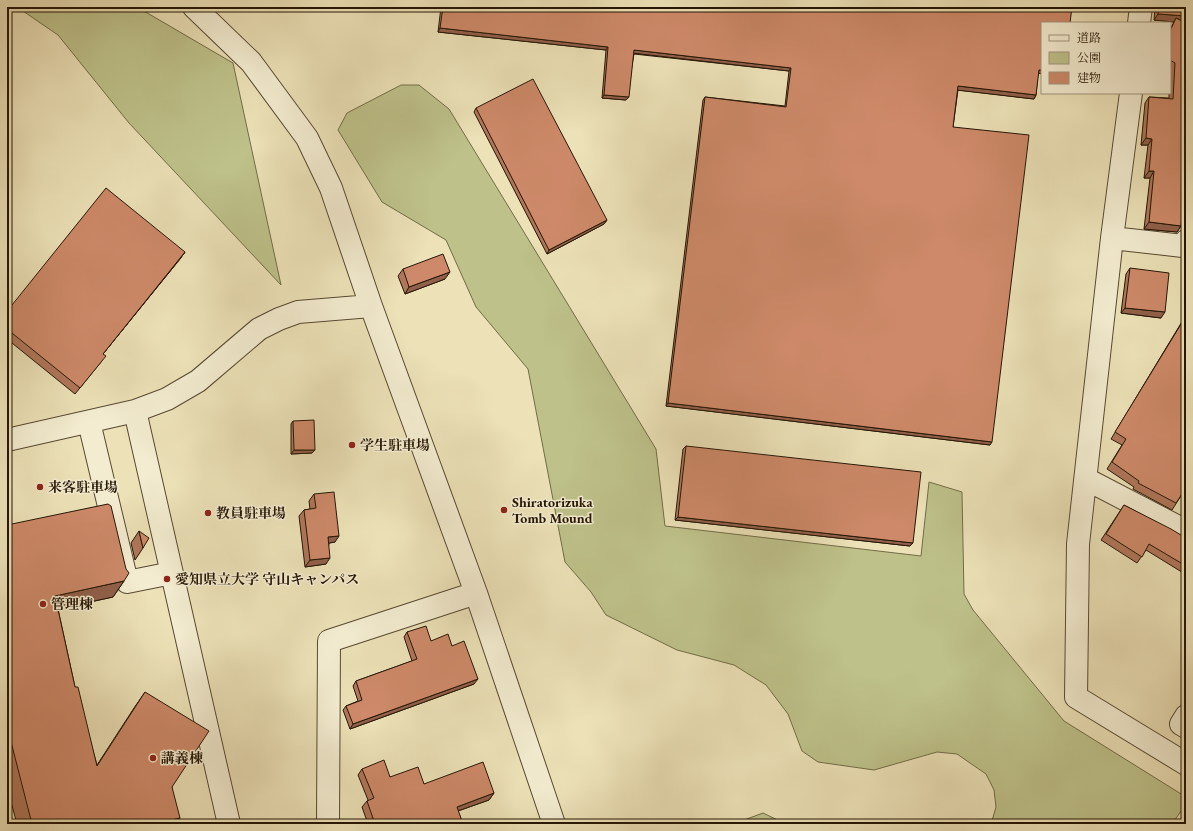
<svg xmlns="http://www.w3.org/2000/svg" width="1193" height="831" font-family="'EB Garamond','Noto Serif JP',serif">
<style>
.green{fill:#bec18a;stroke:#726c48}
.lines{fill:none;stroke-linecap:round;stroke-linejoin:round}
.minor-casing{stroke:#574932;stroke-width:24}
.minor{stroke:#f3ecd0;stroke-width:22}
.wall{fill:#b0765a;stroke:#251605}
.shaded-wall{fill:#90604a;stroke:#251605}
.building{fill:#cd8969;stroke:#251605}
.poi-dot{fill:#8f2418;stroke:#f3ecd0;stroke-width:1.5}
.labels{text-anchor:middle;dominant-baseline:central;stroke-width:3;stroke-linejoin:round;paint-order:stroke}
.poi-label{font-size:14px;font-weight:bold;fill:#251605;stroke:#f3ecd0;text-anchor:start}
</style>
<rect width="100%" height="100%" fill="#ece1b7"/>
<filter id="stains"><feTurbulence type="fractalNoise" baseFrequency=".005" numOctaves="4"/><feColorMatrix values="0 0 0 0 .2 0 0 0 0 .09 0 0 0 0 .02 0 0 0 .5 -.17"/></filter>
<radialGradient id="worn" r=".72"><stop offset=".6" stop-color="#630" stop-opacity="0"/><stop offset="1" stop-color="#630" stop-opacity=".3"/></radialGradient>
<!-- green -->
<path class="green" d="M 17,7 L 137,7 L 233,63 L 281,285 L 129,123 L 58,35 Z
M 401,85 L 419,85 L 449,109 L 656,449 L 665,526 L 921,556 L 929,482 L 962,492 L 964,594 L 973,610 L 1064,721 L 1186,797 L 1186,804 L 1172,824 L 991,824 L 996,807 L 994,790 L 986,774 L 957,754 L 937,752 L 874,770 L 818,762 L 802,751 L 788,714 L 766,685 L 734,665 L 677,650 L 606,615 L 591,592 L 565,562 L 528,369 L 476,307 L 446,240 L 382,202 L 338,130 L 347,113 Z
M 763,813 L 786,824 L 741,824 L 744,820 Z"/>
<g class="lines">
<!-- minor casing -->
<g class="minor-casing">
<path id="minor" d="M 194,7 L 251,62 L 307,138 L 331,188 L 371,306 L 476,593 L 554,824
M 1139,23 L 1141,7
M 1131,93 L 1112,238 L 1078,544 L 1076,697 L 1186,764
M 1112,238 L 1183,246 L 1186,241
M 135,411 L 229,824
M 89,422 L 127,582 L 172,573
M 7,440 L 135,411 L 167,399 L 198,381 L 259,329 L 279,319 L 298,312 L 371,306
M 1086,479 L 1186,531
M 1186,716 L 1181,724 L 1186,727
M 328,824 L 329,641 L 476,593"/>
</g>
<!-- minor -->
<use href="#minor" class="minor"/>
</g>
<!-- wall -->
<path class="wall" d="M 441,7 L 1072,7 L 1038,73 L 1036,95 L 1034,99 L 958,90 L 953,127 L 990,445 L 666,406 L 703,100 L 705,97 L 785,106 L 789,71 L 634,54 L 626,100 L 602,98 L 606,50 L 438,32 Z
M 1155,7 L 1186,7 L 1184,194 L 1181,226 L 1177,232 L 1144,229 L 1150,178 L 1144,178 L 1148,145 L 1141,145 L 1145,103 L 1149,97 L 1169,98 L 1169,93 L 1170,93 L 1170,29 L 1174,22 L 1154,20 Z
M 476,108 L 607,220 L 604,224 L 547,254 L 474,112 Z
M 185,252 L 180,259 L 103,354 L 101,362 L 75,394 L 7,339 L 7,303 L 12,305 Z
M 1130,268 L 1161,318 L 1121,313 L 1126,274 Z
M 403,269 L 445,279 L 405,294 L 398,276 Z
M 1186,315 L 1186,488 L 1172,510 L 1133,489 L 1134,487 L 1107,469 L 1122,445 L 1111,439 Z
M 293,421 L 315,450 L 312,453 L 291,454 L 291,424 Z
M 686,446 L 913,543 L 910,546 L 675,520 L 683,449 Z
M 314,494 L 335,542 L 329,543 L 326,564 L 305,567 L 299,516 L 304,510 L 310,509 L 309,501 Z
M 1124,505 L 1186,538 L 1186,581 L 1182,578 L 1185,574 L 1146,550 L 1137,563 L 1101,540 Z
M 7,525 L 124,581 L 113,597 L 58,609 L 75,687 L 97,765 L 134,708 L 145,692 L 172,787 L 176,824 L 17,824 L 7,787 Z
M 139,531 L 143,548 L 135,560 L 131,543 Z
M 407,632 L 431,641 L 452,646 L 474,684 L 350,729 L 343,710 L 346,706 L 358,701 L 353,686 L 356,681 L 412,661 L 404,637 Z
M 362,769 L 390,777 L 424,784 L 494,793 L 489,800 L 458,811 L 463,824 L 368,824 L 362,807 L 367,801 L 368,800 L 358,775 Z"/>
<!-- shaded-wall -->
<path class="shaded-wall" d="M 1158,14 L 1186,16 L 1186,23 L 1176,18 L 1174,22 L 1154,20 Z
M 440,28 L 608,47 L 606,50 L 438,32 Z
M 634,50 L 791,68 L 789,71 L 632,53 Z
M 1039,70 L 1042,70 L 1042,74 L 1037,73 Z
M 958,86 L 1036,95 L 1034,99 L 956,90 Z
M 604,95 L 629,97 L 626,100 L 602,98 Z
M 1146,138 L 1152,139 L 1148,145 L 1141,145 Z
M 1149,171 L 1154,171 L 1150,178 L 1144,178 Z
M 1185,187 L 1186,187 L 1186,194 L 1180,194 Z
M 607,220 L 604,224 L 547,254 L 549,250 Z
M 1149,222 L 1181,226 L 1177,232 L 1144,229 Z
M 185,252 L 180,259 L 98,360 L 103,354 Z
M 450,272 L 445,279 L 405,294 L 409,287 Z
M 1125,308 L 1165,312 L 1161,318 L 1121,313 Z
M 668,403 L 992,442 L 990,445 L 666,406 Z
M 294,450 L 315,450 L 312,453 L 291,454 Z
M 678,517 L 913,543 L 910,546 L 675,520 Z
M 339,536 L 335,542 L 324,544 L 328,537 Z
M 330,558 L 326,564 L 305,567 L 310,560 Z
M 124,581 L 113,597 L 43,612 L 55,596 Z
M 478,679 L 474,684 L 350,729 L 353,724 Z
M 494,793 L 489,800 L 452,813 L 457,807 Z
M 180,818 L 176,824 L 155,824 Z"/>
<!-- building -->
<path class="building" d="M 443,7 L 1072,7 L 1070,23 L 1042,23 L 1042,70 L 1039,70 L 1036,95 L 958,86 L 953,127 L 1029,135 L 992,442 L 668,403 L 705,97 L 786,107 L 791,68 L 634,50 L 629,97 L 604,95 L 608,47 L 440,28 Z
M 1159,7 L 1186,7 L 1186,16 L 1158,14 Z
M 1176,18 L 1186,23 L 1186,187 L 1185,187 L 1181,226 L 1149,222 L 1154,171 L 1149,171 L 1152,139 L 1146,138 L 1149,97 L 1173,99 L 1175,63 L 1170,60 L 1170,31 Z
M 533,79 L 607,220 L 549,250 L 476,108 Z
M 106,188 L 185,252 L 103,354 L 106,356 L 80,388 L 7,329 L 7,303 L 8,302 L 12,305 Z
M 443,254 L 450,272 L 409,287 L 403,269 Z
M 1130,268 L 1169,273 L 1165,312 L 1125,308 Z
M 1186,316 L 1186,488 L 1176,503 L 1138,483 L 1139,481 L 1112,462 L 1126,439 L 1115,432 Z
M 314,420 L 315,450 L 294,450 L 293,421 Z
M 686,446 L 921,472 L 913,543 L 678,517 Z
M 334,492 L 339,536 L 328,537 L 330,558 L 310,560 L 304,510 L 316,508 L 314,494 Z
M 108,504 L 111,506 L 126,569 L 129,573 L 124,581 L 55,596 L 75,687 L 78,687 L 97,766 L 145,692 L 209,731 L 172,787 L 180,818 L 155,824 L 32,824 L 7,726 L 7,525 Z
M 1124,505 L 1171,529 L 1186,538 L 1186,566 L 1149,544 L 1142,557 L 1106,534 Z
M 139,531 L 149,538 L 143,548 Z
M 426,626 L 431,641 L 448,634 L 452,646 L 464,641 L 478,679 L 353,724 L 346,706 L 362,700 L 356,681 L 417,659 L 407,632 Z
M 384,760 L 390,777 L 418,767 L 424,784 L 483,762 L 494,793 L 457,807 L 463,824 L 375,824 L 367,801 L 374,798 L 362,769 Z"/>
<!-- markers -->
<g class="poi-dot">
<circle cx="352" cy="445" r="4"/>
<circle cx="40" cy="487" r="4"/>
<circle cx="504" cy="510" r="4"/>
<circle cx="208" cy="513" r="4"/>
<circle cx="167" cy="579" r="4"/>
<circle cx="43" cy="604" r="4"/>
<circle cx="153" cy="758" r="4"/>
</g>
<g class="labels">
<!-- poi labels -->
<g class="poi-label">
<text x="360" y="445">学生駐車場</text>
<text x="48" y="487">来客駐車場</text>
<text x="512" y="502">Shiratorizuka<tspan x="512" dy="16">Tomb Mound</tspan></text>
<text x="216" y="513">教員駐車場</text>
<text x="175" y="579">愛知県立大学 守山キャンパス</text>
<text x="51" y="604">管理棟</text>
<text x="161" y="758">講義棟</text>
</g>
</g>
<!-- margin -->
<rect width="1193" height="831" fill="none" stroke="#ece1b7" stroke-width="24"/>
<rect x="8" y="8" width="1177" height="815" fill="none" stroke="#251605" stroke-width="2"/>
<rect x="12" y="12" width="1169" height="807" fill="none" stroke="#251605"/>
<!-- legend -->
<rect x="1041" y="22" width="130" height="72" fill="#f3ecd0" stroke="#a1967f"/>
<rect x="1049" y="35" width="20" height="6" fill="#f3ecd0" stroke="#a1967f"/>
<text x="1077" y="42" font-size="12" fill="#251605">道路</text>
<rect x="1049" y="52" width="20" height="12" fill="#bec18a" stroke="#a1967f"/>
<text x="1077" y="62" font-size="12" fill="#251605">公園</text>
<rect x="1049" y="72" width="20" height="12" fill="#cd8969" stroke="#a1967f"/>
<text x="1077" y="82" font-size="12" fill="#251605">建物</text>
<rect width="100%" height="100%" filter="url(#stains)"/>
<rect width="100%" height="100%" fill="url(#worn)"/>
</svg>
